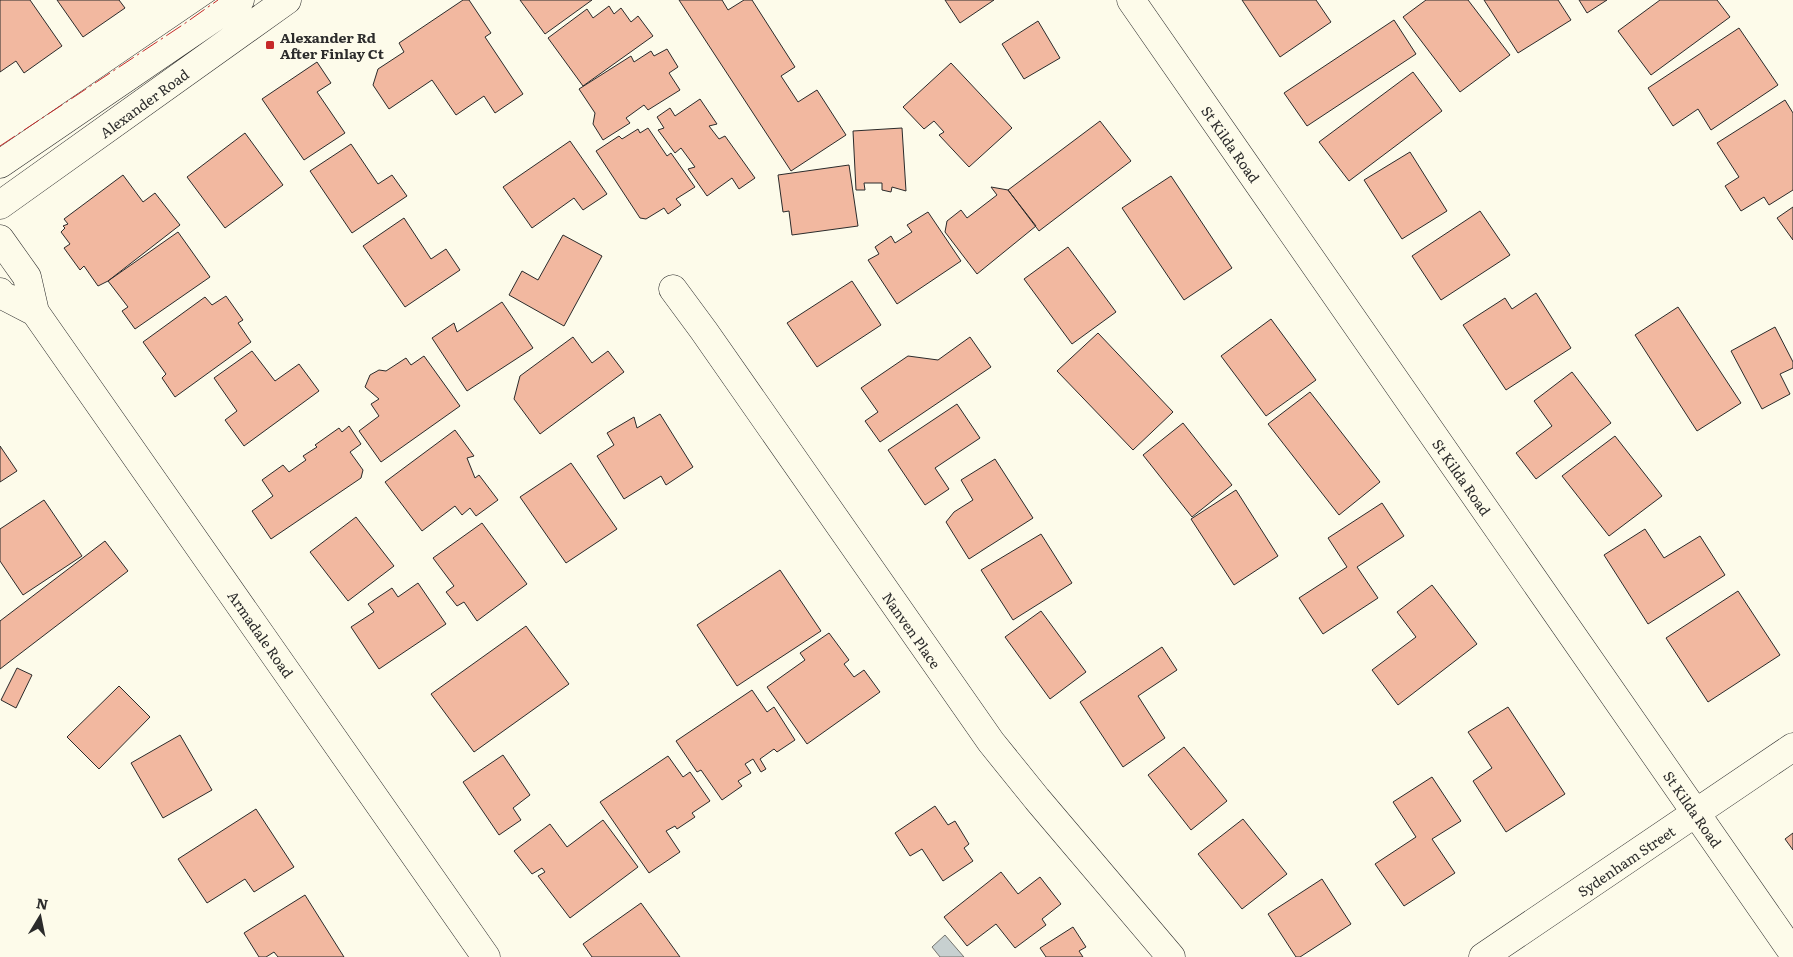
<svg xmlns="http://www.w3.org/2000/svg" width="1793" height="957" font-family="Literata,serif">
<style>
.water{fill:#c7d0d0;stroke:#74746e}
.building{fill:#f2b8a0;stroke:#2b2b2b}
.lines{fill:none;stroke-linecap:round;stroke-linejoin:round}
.minor-casing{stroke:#2b2b2b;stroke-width:29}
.major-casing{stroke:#2b2b2b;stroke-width:29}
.minor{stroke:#fdfbea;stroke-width:28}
.major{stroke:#fdfbea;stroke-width:28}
.power{stroke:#c62828;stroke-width:1;stroke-dasharray:18 4 2.5 4;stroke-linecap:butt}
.poi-dot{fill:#c62828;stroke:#fdfbea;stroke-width:2}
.labels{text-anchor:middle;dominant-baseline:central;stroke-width:4;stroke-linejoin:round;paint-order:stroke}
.poi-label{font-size:14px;font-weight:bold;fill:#2b2b2b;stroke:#fdfbea;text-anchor:start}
.street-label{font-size:14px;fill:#2b2b2b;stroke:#fdfbea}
</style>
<rect width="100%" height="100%" fill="#fdfbea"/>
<!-- water -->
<path class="water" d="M 945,935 L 964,957 L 940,957 L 932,947 Z"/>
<!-- building -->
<path class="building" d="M 0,0 L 30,0 L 62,46 L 24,73 L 16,61 L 0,72 Z
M 57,0 L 119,0 L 125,8 L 83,37 Z
M 463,0 L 469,0 L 491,33 L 485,37 L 523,94 L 495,113 L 484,96 L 456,115 L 432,80 L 389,109 L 373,85 L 378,69 L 404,52 L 399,43 Z
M 520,0 L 592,0 L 545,34 Z
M 679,0 L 722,0 L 728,10 L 744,0 L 752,0 L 795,67 L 781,76 L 798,102 L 817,90 L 846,135 L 791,171 Z
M 945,0 L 994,0 L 960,23 Z
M 1242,0 L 1316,0 L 1331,22 L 1280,57 Z
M 1426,0 L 1468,0 L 1510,55 L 1460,92 L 1403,17 Z
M 1484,0 L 1558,0 L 1571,20 L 1518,53 Z
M 1579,0 L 1607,0 L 1587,13 Z
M 1660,0 L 1717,0 L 1730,17 L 1651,75 L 1618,31 Z
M 609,6 L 614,14 L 621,8 L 631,22 L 638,16 L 653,36 L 583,86 L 548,38 L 587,9 L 593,18 Z
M 1394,20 L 1416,54 L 1307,126 L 1284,93 Z
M 1038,21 L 1060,58 L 1024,79 L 1002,44 Z
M 1739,28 L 1778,85 L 1711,130 L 1698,109 L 1673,126 L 1648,88 Z
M 667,49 L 678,67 L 669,73 L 680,90 L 648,110 L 644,105 L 626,118 L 630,123 L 603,140 L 593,124 L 595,113 L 579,89 L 631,56 L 634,62 L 651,51 L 654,56 Z
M 317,62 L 331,83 L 317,92 L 345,133 L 304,160 L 262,99 Z
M 951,63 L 1012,128 L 969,167 L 939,135 L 944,132 L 934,121 L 924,129 L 903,107 Z
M 1413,72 L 1442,111 L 1349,181 L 1319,142 Z
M 700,99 L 717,124 L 709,126 L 719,139 L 725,136 L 755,178 L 739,189 L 732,178 L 707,196 L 688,169 L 695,167 L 681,148 L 675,153 L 658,130 L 664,128 L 657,117 L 670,108 L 675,116 Z
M 1785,100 L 1793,113 L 1793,190 L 1769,205 L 1764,197 L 1741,211 L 1725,186 L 1739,177 L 1717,143 Z
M 1100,121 L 1131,161 L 1039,231 L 1008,190 Z
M 648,128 L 667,156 L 671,153 L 695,187 L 676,199 L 681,205 L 668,214 L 664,208 L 646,219 L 640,218 L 596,151 L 619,136 L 622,139 L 638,129 L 640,133 Z
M 902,128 L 906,191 L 892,187 L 891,192 L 882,190 L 882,183 L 864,183 L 865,190 L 856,190 L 853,131 Z
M 245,133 L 283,185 L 225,228 L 187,177 Z
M 570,141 L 607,194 L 583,210 L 574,198 L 532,228 L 503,187 Z
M 351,144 L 378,184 L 392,175 L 407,196 L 352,233 L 310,171 Z
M 1410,152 L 1447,211 L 1402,239 L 1364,180 Z
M 849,165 L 858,226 L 792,235 L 789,211 L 783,212 L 778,175 Z
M 123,175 L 143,202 L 155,193 L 180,225 L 108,281 L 98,286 L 84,266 L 80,270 L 64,248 L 70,244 L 61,232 L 65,228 L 63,226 L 68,224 L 64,219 Z
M 1171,176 L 1232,268 L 1184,300 L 1122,208 Z
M 991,187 L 1008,190 L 1036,226 L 977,274 L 945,232 L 947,221 L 961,210 L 967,218 L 997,195 Z
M 1793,207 L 1793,240 L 1777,218 Z
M 1480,211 L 1510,255 L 1441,300 L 1412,256 Z
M 928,212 L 961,261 L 897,304 L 868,260 L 879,254 L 875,247 L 891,236 L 895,243 L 912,232 L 907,225 Z
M 404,218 L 431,259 L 446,249 L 460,270 L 405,307 L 363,246 Z
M 178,232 L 210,277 L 135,329 L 122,311 L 128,307 L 108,281 Z
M 563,235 L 602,256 L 564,326 L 509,295 L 522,271 L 538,280 Z
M 1068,247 L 1116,312 L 1072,344 L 1024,279 Z
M 852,281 L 881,325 L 817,367 L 787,323 Z
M 1536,293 L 1571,348 L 1506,390 L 1463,325 L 1505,298 L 1512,309 Z
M 226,296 L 243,320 L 238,323 L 251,342 L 175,397 L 162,378 L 166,374 L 143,342 L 205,297 L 212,305 Z
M 502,302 L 533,348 L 467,391 L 432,338 L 454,323 L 457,332 Z
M 1678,307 L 1741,403 L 1697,431 L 1635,335 Z
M 1271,319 L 1316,380 L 1266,416 L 1221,356 Z
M 1775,327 L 1793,362 L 1793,368 L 1780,374 L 1790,394 L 1762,409 L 1731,351 Z
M 1098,333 L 1173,412 L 1133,450 L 1057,371 Z
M 573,337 L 592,363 L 608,351 L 624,372 L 540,434 L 514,399 L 520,376 Z
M 970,337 L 991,367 L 880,442 L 865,421 L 878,412 L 861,388 L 908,356 L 938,360 Z
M 252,351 L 275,381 L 299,364 L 319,391 L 244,446 L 225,420 L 237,411 L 214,378 Z
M 424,356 L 460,406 L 381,462 L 359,431 L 379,416 L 371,404 L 379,399 L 365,387 L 370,375 L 379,370 L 386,371 L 406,358 L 411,365 Z
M 1572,372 L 1611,423 L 1536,479 L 1516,453 L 1552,426 L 1534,401 Z
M 1310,392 L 1380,482 L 1339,515 L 1268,424 Z
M 957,404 L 980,438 L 935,468 L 949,489 L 925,505 L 888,450 Z
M 660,414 L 693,467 L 666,485 L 661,476 L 624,499 L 597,456 L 614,445 L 607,433 L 634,417 L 637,428 Z
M 1183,423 L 1232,485 L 1192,517 L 1143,455 Z
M 349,426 L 361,444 L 350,452 L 363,470 L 361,478 L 271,539 L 252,511 L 273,496 L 262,480 L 283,465 L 289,472 L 306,460 L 303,456 L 317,447 L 315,445 L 339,428 L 342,432 Z
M 455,430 L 474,456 L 467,458 L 475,478 L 479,475 L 498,500 L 476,516 L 470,508 L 462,515 L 455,506 L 422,531 L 385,482 Z
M 1615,436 L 1662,496 L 1609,536 L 1562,476 Z
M 0,446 L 17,471 L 0,482 Z
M 995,459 L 1033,518 L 969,559 L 946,522 L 954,512 L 973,500 L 961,480 Z
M 571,463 L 617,529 L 566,563 L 520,497 Z
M 1236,490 L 1278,556 L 1234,585 L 1191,519 Z
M 44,500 L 82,556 L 23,595 L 0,561 L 0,529 Z
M 1382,503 L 1404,536 L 1357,567 L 1378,598 L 1323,634 L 1299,598 L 1347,567 L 1328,538 Z
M 356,517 L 394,566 L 348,601 L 310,552 Z
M 482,523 L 527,584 L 477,621 L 464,602 L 457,606 L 446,592 L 454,586 L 433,558 Z
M 1645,529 L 1664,558 L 1700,536 L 1725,575 L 1648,624 L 1604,555 Z
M 1041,534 L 1072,583 L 1013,620 L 981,570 Z
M 105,541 L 128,571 L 0,669 L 0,621 Z
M 780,570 L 821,631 L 737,686 L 697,625 Z
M 418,583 L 446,624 L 379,669 L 351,627 L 374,612 L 368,604 L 392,588 L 398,597 Z
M 1432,585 L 1477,644 L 1398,705 L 1372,670 L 1416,637 L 1397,612 Z
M 1738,591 L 1780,655 L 1708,702 L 1666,638 Z
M 1041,611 L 1086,672 L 1050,699 L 1005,637 Z
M 526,626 L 569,684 L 474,752 L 431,694 Z
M 829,633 L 849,660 L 844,664 L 854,677 L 864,670 L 880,692 L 807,744 L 767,687 L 805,660 L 800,653 Z
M 1162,647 L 1177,670 L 1138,696 L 1165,738 L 1123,767 L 1080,702 Z
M 17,668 L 32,675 L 16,708 L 1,700 Z
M 119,686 L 150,717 L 99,769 L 67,737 Z
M 752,690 L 767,712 L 774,707 L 795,740 L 777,752 L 774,749 L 760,759 L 766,769 L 761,772 L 753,759 L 745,764 L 751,773 L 738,781 L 742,786 L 722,800 L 701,770 L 697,772 L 676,741 Z
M 1508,707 L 1565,794 L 1506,832 L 1473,781 L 1492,768 L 1468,732 Z
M 180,735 L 212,790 L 163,818 L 131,763 Z
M 1184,747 L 1227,801 L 1191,830 L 1148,775 Z
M 503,755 L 530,795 L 513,808 L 521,820 L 499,835 L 463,782 Z
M 668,756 L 683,777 L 690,772 L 710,801 L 692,813 L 695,817 L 677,829 L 675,826 L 666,831 L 680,852 L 649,873 L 600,802 Z
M 1432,777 L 1461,821 L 1432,839 L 1455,873 L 1404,906 L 1375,864 L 1416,837 L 1393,802 Z
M 935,806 L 948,825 L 955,821 L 969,844 L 964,848 L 973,861 L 943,881 L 922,849 L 910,856 L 895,833 Z
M 256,809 L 294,867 L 254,892 L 245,879 L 207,903 L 178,859 Z
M 1243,819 L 1287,874 L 1242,909 L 1198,854 Z
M 603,820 L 638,867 L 570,918 L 538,876 L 545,872 L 542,868 L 532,874 L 514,851 L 550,824 L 567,847 Z
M 1793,833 L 1793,850 L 1785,839 Z
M 1001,872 L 1018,894 L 1040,877 L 1061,904 L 1042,919 L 1046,925 L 1015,948 L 996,924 L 967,946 L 944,917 Z
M 1322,879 L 1351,924 L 1300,957 L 1296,957 L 1268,914 Z
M 305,895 L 344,957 L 278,957 L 274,952 L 266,957 L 259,957 L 244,933 Z
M 641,903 L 680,957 L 592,957 L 583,944 Z
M 1073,927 L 1086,947 L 1079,951 L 1083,957 L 1046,957 L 1040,948 Z"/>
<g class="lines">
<!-- minor casing -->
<g class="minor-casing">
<path id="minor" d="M 1131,0 L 1793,953
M 0,239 L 27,277 L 35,312 L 486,957
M 673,289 L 704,331 L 991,742 L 1037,799 L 1171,957
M 0,292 L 2,295 L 35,312
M 1483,957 L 1793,747"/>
</g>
<!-- major casing -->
<g class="major-casing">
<path id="major" d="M 0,164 L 240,0
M 0,205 L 287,0"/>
</g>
<!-- minor -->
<use href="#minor" class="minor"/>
<!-- major -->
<use href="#major" class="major"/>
<!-- power -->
<path class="power" d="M 0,146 L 184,24 L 218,0"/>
</g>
<!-- markers -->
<rect class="poi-dot" x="265" y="40" width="10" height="10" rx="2.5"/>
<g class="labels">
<!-- poi labels -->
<g class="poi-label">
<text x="280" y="37">Alexander Rd<tspan x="280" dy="16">After Finlay Ct</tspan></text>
</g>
<!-- street labels -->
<g class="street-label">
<text transform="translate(144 103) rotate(-36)">Alexander Road</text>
<text transform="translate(1231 144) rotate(55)">St Kilda Road</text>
<text transform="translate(1462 477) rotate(55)">St Kilda Road</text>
<text transform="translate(912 630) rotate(55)">Nanven Place</text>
<text transform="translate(261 634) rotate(55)">Armadale Road</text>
<text transform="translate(1693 809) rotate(55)">St Kilda Road</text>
<text transform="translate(1626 861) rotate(-34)">Sydenham Street</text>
</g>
</g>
<!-- north arrow -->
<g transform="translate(40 917) rotate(10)" stroke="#fdfbea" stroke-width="4" paint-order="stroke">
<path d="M0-4L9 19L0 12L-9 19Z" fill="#2b2b2b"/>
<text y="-8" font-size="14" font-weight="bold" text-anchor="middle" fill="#2b2b2b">N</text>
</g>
</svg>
